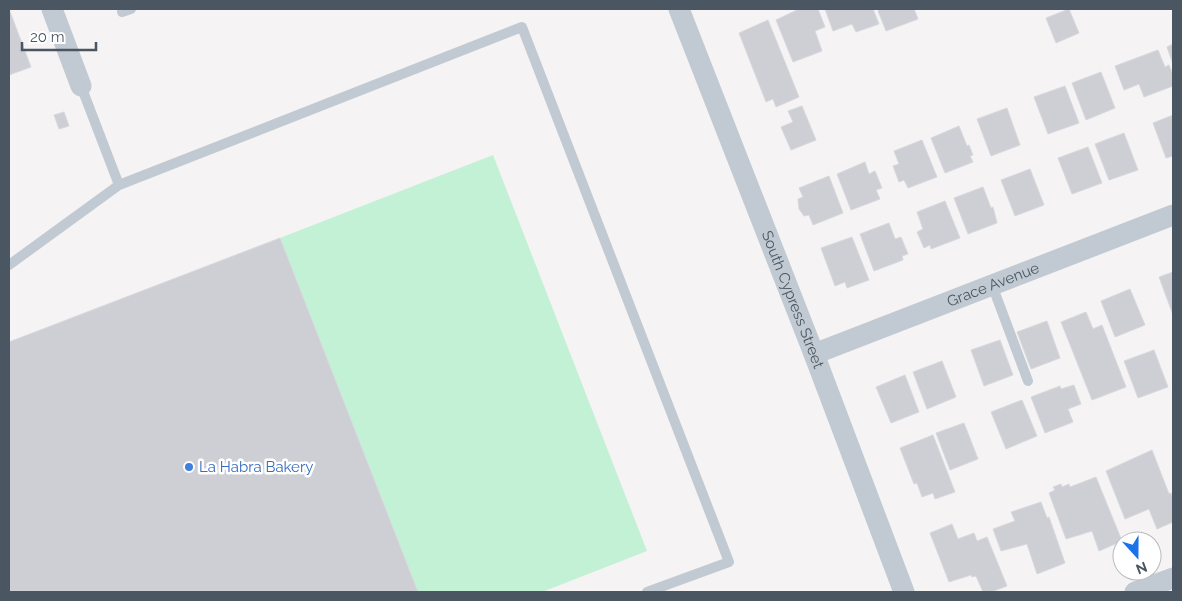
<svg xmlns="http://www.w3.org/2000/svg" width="1182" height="601" font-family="Raleway,sans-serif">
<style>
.green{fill:#c3f1d5}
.building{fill:#cdcfd5;stroke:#d7d9de}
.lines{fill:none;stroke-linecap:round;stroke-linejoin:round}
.lane{stroke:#c1cad2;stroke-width:10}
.street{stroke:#c1cad2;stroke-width:21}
.shop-dot{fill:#3f7fe0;stroke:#fff;stroke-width:2}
.labels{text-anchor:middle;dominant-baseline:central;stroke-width:5;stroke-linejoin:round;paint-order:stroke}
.street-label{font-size:15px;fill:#4a5661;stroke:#fff}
.shop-label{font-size:15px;fill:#366cbe;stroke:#fff;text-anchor:start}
</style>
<rect width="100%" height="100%" fill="#f5f3f3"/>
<!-- green -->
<path class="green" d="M 493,155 L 647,551 L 542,592 L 418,592 L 280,238 Z"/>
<!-- building -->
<path class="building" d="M 9,9 L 31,67 L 9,75 Z
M 799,9 L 818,9 L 825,27 L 815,31 L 822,51 L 793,62 L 776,20 Z
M 825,9 L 873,9 L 879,24 L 856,32 L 852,24 L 833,31 Z
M 880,9 L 914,9 L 918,19 L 886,31 L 878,11 Z
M 1069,9 L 1079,33 L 1056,43 L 1046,18 Z
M 768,20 L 799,97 L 776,107 L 773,99 L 766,102 L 739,33 Z
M 1173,44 L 1173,64 L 1167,47 Z
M 1158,50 L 1165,67 L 1169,65 L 1173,75 L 1173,86 L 1144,97 L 1139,84 L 1124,90 L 1115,66 Z
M 1101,72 L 1115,108 L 1086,120 L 1072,83 Z
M 1065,86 L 1079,123 L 1048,134 L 1034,97 Z
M 802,106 L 816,140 L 791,150 L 781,127 L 793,122 L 788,111 Z
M 1007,108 L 1020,145 L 991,156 L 977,119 Z
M 64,112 L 69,126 L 59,129 L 54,115 Z
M 1173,115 L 1173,156 L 1166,158 L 1153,123 Z
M 959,126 L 967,146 L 969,145 L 973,155 L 970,156 L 973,162 L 945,173 L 931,138 Z
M 1124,133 L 1138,170 L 1109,180 L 1095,144 Z
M 922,140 L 937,177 L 908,188 L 904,180 L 899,182 L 893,166 L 899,164 L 894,151 Z
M 1088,147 L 1102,183 L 1072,194 L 1058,158 Z
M 865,162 L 869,174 L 875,171 L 882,188 L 876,190 L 880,199 L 851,210 L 837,174 Z
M 1030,169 L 1044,205 L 1015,216 L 1001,180 Z
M 829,176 L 843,213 L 813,225 L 809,215 L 804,216 L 799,209 L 798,199 L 803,197 L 799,188 Z
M 983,187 L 991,208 L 993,207 L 997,223 L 968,234 L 954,198 Z
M 945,201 L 960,238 L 931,249 L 930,245 L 924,248 L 917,232 L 923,229 L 917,212 Z
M 889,223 L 895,239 L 901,237 L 908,254 L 902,256 L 903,260 L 874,271 L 860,234 Z
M 852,237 L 869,280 L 847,288 L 845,282 L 835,286 L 821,248 Z
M 280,238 L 418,592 L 9,592 L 9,342 Z
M 1173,272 L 1173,315 L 1159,277 Z
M 1130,289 L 1145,325 L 1115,337 L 1101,301 Z
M 1086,312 L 1093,329 L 1102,325 L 1126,387 L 1092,400 L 1061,322 Z
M 1047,321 L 1060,358 L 1031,369 L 1017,332 Z
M 1000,340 L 1013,375 L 984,386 L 971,350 Z
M 1154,350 L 1168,387 L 1138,398 L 1124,361 Z
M 942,361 L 956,397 L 927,409 L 913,372 Z
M 905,375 L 919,412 L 891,423 L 876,387 Z
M 1074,385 L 1081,404 L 1068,409 L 1073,422 L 1045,433 L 1031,397 L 1060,386 L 1061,389 Z
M 1022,400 L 1037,436 L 1006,449 L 991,412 Z
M 964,423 L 978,459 L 950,470 L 936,433 Z
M 933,435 L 955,492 L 935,499 L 933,493 L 922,497 L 917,483 L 914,484 L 900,448 Z
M 1152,450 L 1169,494 L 1171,493 L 1173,498 L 1173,522 L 1157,529 L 1149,509 L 1125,519 L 1106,471 Z
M 1096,477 L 1122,541 L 1099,551 L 1092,531 L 1066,539 L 1049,493 L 1055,490 L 1053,487 L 1061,484 L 1062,487 L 1069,484 L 1070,487 Z
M 1041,502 L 1047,518 L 1049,517 L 1065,563 L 1037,574 L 1027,544 L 1001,551 L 993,529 L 1015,521 L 1011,512 Z
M 952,524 L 958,539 L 974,533 L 977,541 L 987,537 L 1007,586 L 991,592 L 983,592 L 976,576 L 972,577 L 971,575 L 949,582 L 930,533 Z"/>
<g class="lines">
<!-- lane -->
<path class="lane" d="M 122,12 L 131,9
M 81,86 L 119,185
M 9,265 L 119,185 L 522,27 L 729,562 L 647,592
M 992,285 L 1028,381"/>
<!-- street -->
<g class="street">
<path d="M 52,9 L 81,86"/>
<path id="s1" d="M 679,9 L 814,354 L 904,592"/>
<path id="s2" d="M 814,354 L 1173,215"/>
<path d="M 1135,592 L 1173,578"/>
</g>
</g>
<!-- markers -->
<circle class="shop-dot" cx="189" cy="467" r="5"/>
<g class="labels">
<!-- street labels -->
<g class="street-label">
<text stroke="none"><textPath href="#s2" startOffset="192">Grace Avenue</textPath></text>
<text stroke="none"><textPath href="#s1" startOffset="312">South Cypress Street</textPath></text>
</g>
<!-- shop labels -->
<g class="shop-label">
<text x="199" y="467">La Habra Bakery</text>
</g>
</g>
<!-- border -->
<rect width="1182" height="601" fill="none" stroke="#4a5661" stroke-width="20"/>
<!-- north arrow -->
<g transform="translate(1137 556) rotate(159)"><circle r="24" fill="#ffffff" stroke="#b7bbc0"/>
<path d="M0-4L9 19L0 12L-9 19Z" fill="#1a73e8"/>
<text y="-8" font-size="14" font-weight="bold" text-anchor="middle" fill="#4a5661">N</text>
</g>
<!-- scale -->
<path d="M22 42v8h74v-8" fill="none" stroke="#4a5661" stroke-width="2.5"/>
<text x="30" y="42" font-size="15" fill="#4a5661" stroke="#ffffff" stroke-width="4" paint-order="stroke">20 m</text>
</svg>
